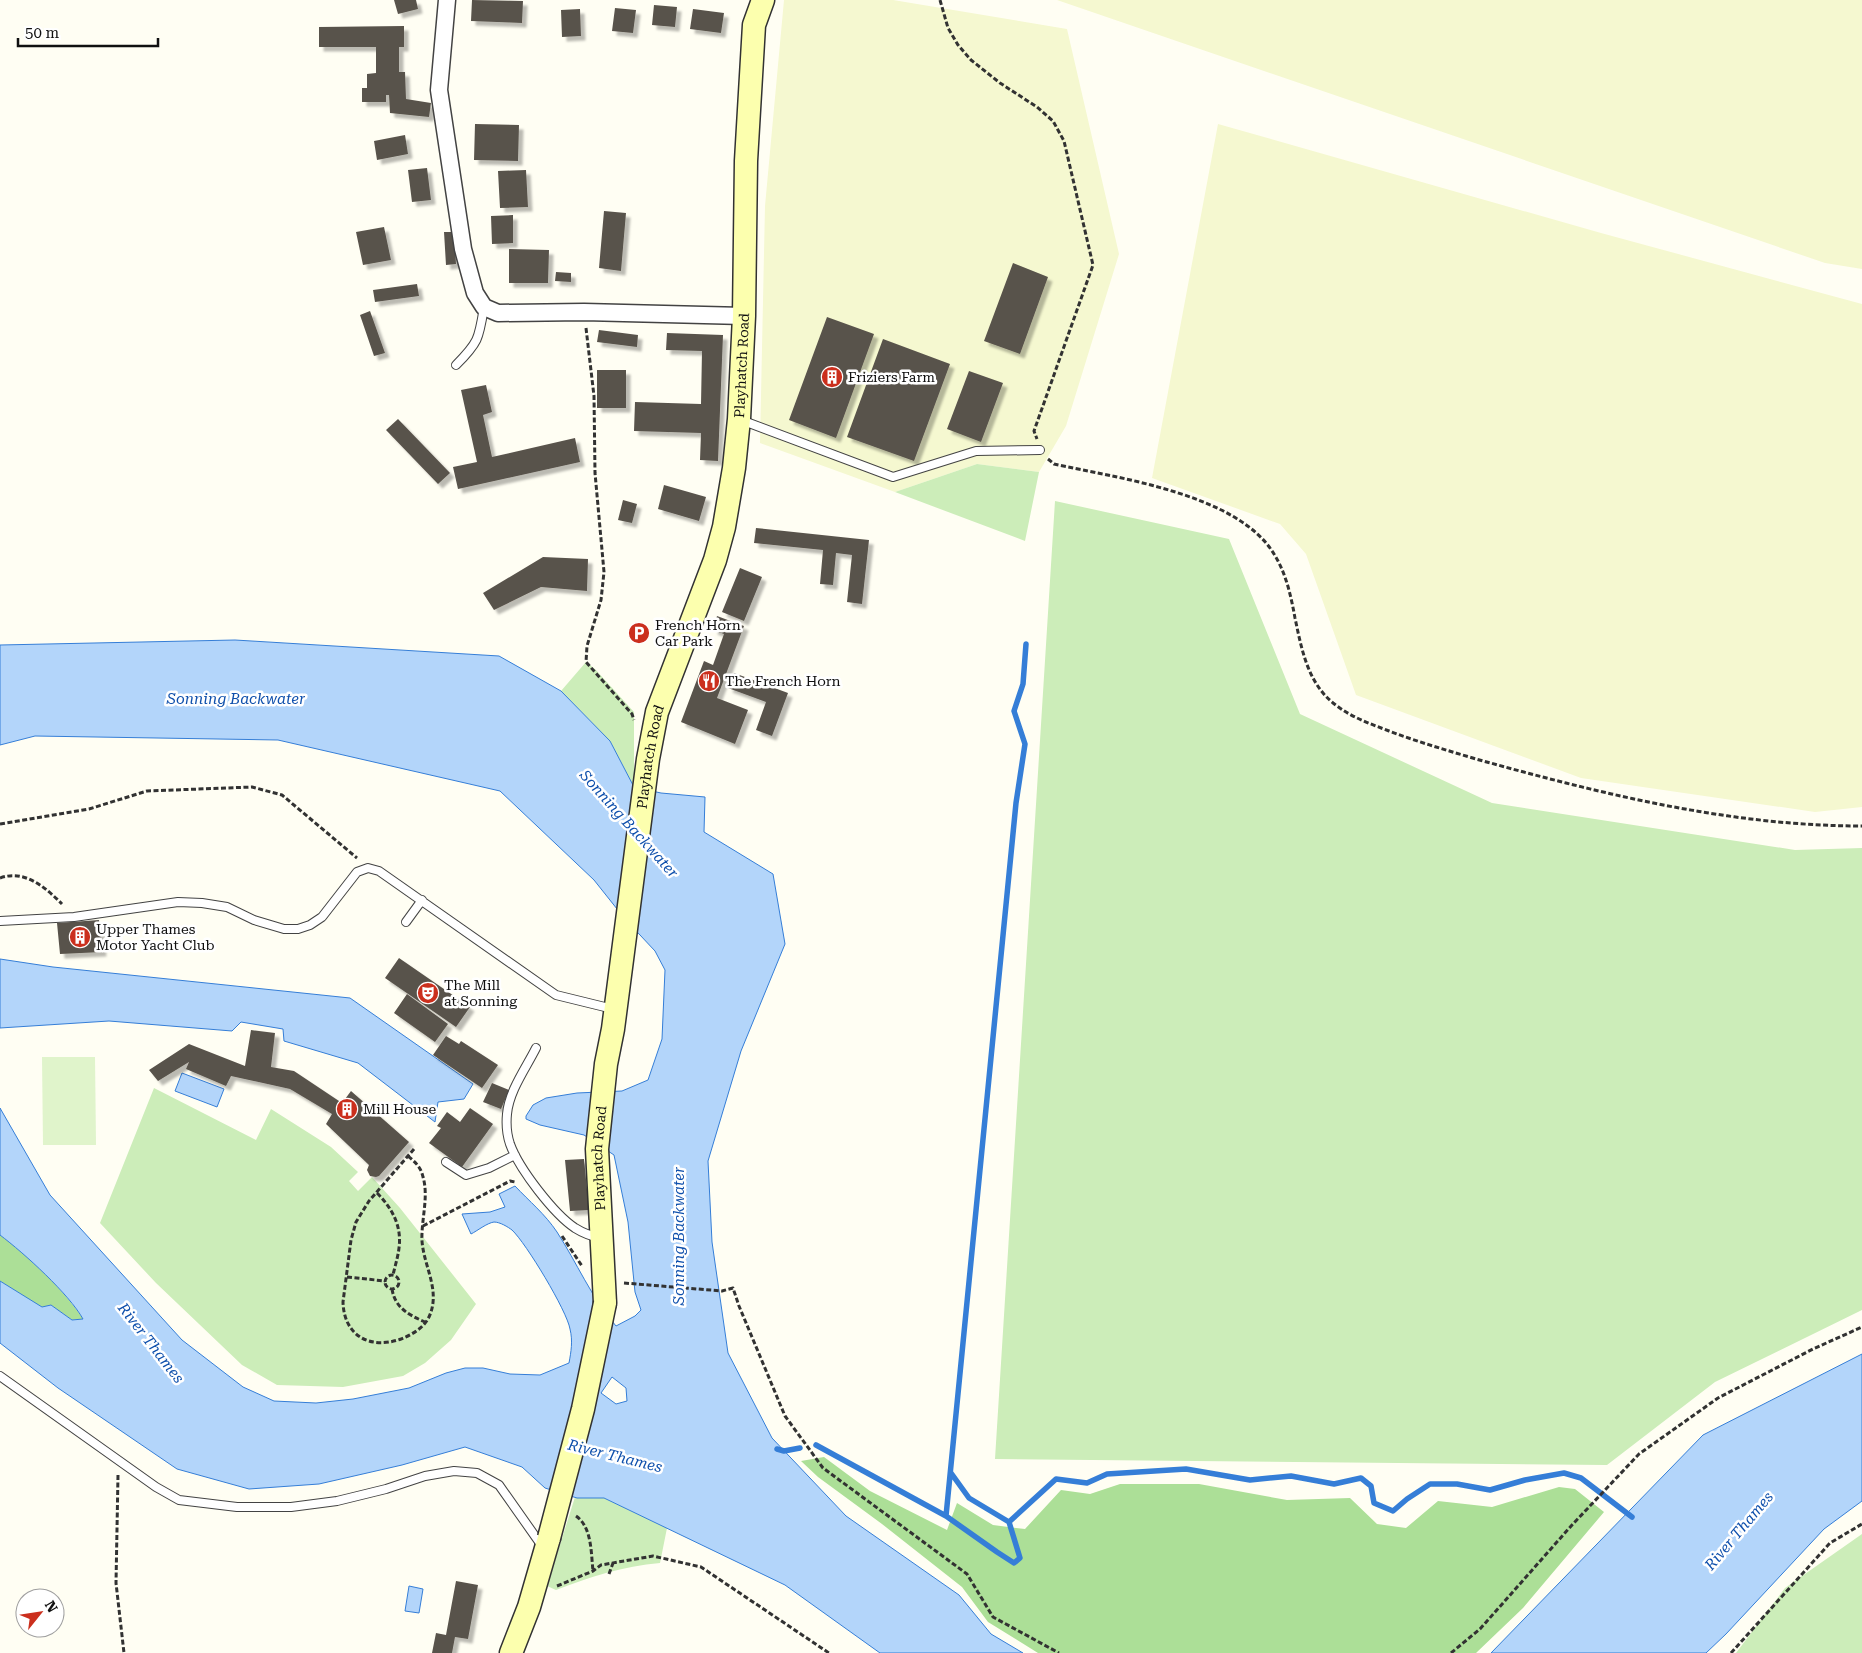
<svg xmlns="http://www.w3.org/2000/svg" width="1862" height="1653" font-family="'Roboto Serif',serif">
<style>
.farmland{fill:#f5f8d0}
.green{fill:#ccedb9}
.forest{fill:#acdf97}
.pitch{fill:#e0f4cb}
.water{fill:#b3d5fa;stroke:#357ed7;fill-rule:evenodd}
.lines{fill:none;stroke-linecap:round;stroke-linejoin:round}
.stream{stroke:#357ed7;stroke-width:5.5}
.building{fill:#59534b;filter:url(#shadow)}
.lane-casing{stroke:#434343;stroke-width:10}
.street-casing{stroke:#434343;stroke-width:19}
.secondary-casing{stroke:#323232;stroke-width:25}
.path{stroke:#323232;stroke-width:3;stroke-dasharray:5 2.5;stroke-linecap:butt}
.lane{stroke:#fff;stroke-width:8}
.street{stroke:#fff;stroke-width:16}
.secondary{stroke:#fcffae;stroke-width:22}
.secondary-bridge-casing{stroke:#323232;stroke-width:25;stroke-linecap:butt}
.secondary-bridge{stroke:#fcffae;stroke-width:22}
.labels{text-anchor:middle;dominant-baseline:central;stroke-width:5;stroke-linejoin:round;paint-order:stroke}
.street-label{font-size:14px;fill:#101010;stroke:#fff}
.poi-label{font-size:14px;fill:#101010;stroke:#fff;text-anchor:start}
.water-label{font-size:15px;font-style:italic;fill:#0f50ac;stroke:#fff}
</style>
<defs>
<filter id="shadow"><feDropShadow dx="4.5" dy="4.5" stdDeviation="1" flood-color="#0004"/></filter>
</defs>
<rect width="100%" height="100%" fill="#fffef3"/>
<!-- farmland -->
<path class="farmland" d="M 784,0 L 893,0 L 1067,29 L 1119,254 L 1066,426 L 1039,472 L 977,464 L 895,492 L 760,443 L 765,206 Z
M 1057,0 L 1862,0 L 1862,269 L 1825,263 Z
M 1218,124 L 1601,233 L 1862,304 L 1862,807 L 1815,812 L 1581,778 L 1356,695 L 1306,554 L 1280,524 L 1152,478 Z"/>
<!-- green -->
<path class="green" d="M 977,464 L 1039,472 L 1025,541 L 895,492 Z
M 1055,501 L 1229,539 L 1300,714 L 1492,803 L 1795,850 L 1862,848 L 1862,1310 L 1715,1382 L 1607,1465 L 995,1459 Z
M 586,662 L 595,669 L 634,712 L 634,787 L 610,741 L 561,691 Z
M 154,1088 L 256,1140 L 271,1109 L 331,1147 L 358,1172 L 349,1181 L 358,1191 L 372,1177 L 400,1208 L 476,1304 L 451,1340 L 425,1363 L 403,1376 L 343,1387 L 277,1385 L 242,1365 L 156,1283 L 100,1223 Z
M 575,1497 L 604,1498 L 667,1528 L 660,1563 C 623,1566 590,1577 556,1590 L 547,1586 Z
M 1862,1534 L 1862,1653 L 1736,1653 L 1785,1588 Z"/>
<!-- forest -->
<path class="forest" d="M 0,1235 C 25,1253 68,1294 83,1319 L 72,1320 L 51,1305 L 42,1308 L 0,1281 Z
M 824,1457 L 870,1491 L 947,1530 L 957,1503 L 993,1525 L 1025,1529 L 1061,1490 L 1090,1494 L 1120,1484 L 1199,1484 L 1287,1500 L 1350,1498 L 1377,1524 L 1406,1528 L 1438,1501 L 1492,1507 L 1559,1487 L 1575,1489 L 1604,1512 L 1523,1608 L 1476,1653 L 1038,1653 L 988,1622 L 962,1587 L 882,1524 L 818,1477 L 801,1461 Z"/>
<!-- pitch -->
<path class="pitch" d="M 42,1057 L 95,1057 L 96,1145 L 43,1145 Z"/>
<!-- water -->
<path class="water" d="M 235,640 L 499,656 L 561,691 L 610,741 L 634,787 L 661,793 L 705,797 L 704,832 L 773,874 L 785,944 L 741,1051 L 708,1161 L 712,1242 L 728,1353 L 772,1438 L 846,1516 L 959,1595 L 991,1634 L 1023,1653 L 880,1653 L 785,1585 L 604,1498 L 577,1498 L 545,1488 L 522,1467 L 465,1447 L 402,1465 L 319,1484 L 249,1489 L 177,1469 L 58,1388 L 0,1343 L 0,1281 L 42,1307 L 51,1305 L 72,1320 L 83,1319 C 69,1294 24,1253 0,1235 L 0,1108 L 50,1195 L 182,1340 L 243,1387 L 274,1401 L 316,1403 L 353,1399 L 409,1388 L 446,1373 L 465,1368 L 483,1368 L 510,1374 L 540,1375 L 569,1363 C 571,1352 573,1341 570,1329 C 567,1311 526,1243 512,1230 C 508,1227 500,1222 494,1222 C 487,1223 477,1231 471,1234 L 462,1214 L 490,1212 L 505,1207 L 499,1194 L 515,1186 C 529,1201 545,1214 557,1232 C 577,1263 591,1297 616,1326 L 635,1316 L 641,1310 L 635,1292 L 628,1222 L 614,1155 L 584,1135 L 540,1125 L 526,1119 L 526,1116 L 533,1105 L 546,1098 L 577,1093 L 622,1091 L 648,1080 L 662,1039 L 665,970 L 655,951 L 625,919 L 594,880 L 500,791 L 278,740 L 35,736 L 0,745 L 0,645 ZM 612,1377 L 626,1388 L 627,1401 L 616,1404 L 601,1393 Z
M 0,959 L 53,967 L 350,998 L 473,1084 L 464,1099 L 438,1102 L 435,1122 L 358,1063 L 284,1041 L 283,1029 L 241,1022 L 232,1031 L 109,1021 L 0,1028 Z
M 182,1073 L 224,1089 L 217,1107 L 175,1091 Z
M 1862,1354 L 1862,1501 L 1824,1529 L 1726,1634 L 1706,1653 L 1491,1653 L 1703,1435 Z
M 409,1586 L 423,1589 L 419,1613 L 405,1611 Z"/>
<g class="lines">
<!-- stream -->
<path class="stream" d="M 816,1445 L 946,1516 L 997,1552 L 1014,1563 L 1020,1558 L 1009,1522 L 1056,1479 L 1087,1483 L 1107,1474 L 1186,1469 L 1250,1480 L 1291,1476 L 1334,1484 L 1361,1478 L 1371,1486 L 1374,1503 L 1393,1511 L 1407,1499 L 1430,1484 L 1457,1484 L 1490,1490 L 1525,1480 L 1564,1473 L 1581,1478 L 1632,1517
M 777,1449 L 784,1451 L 800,1448
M 951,1473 L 969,1498 L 1009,1522
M 946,1516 L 1016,803 L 1025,744 L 1014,711 L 1023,684 L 1026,644"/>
</g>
<!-- building -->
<path class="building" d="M 394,0 L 416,0 L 418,9 L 398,14 Z
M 472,0 L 523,1 L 522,23 L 471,21 Z
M 654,5 L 677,7 L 675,27 L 652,25 Z
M 615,8 L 636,10 L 633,33 L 612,31 Z
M 580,9 L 581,36 L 562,37 L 561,10 Z
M 693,9 L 724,13 L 721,33 L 690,29 Z
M 404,26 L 404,47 L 399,47 L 399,72 L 405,72 L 406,99 L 431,103 L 429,117 L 390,113 L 389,95 L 386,95 L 386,102 L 362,102 L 362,88 L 367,88 L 367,74 L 376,73 L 376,47 L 319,47 L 319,27 Z
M 475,124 L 519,125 L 518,161 L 474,160 Z
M 405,135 L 408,154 L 377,160 L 374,141 Z
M 427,168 L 431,200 L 412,202 L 408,170 Z
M 526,170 L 528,207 L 500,208 L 498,171 Z
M 604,211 L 626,213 L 621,271 L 599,268 Z
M 513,215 L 513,243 L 492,244 L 491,216 Z
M 384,227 L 391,260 L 363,265 L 356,232 Z
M 444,232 L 454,232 L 456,264 L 446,265 Z
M 509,249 L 549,250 L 548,283 L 509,283 Z
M 1013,263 L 1048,277 L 1020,354 L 984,341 Z
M 556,272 L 571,273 L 571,282 L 555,281 Z
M 417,284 L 419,296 L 375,302 L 373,290 Z
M 370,311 L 385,353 L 374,356 L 360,315 Z
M 827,317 L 874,334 L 836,438 L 789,420 Z
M 599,330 L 638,335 L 637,347 L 597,342 Z
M 667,333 L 723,335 L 718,461 L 700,460 L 701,433 L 634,431 L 635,402 L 701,404 L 702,351 L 666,350 Z
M 883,339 L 950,364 L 914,461 L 847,437 Z
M 597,370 L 626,370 L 626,408 L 597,408 Z
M 969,371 L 1003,383 L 981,442 L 947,429 Z
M 486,385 L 492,412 L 483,415 L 492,457 L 575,438 L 580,462 L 458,489 L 453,467 L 477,462 L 461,390 Z
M 398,419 L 450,473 L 438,484 L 386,430 Z
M 664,485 L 706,497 L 699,521 L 658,509 Z
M 623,500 L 637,504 L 632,523 L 618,520 Z
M 756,528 L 869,540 L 862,604 L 847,602 L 852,555 L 836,553 L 833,585 L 820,584 L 823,550 L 754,543 Z
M 543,557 L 588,559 L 587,591 L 541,587 L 494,610 L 483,593 Z
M 740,568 L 762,577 L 744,621 L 722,612 Z
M 717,616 L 744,626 L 717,698 L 748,710 L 735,744 L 681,722 L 704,661 L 713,665 L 724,634 L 713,630 Z
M 734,673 L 788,693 L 772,736 L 756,730 L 766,702 L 728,688 Z
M 99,920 L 102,952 L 60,954 L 57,923 Z
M 399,958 L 470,1007 L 456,1027 L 385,978 Z
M 407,994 L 448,1024 L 435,1042 L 394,1013 Z
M 251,1030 L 275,1033 L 271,1067 L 294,1071 L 342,1103 L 351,1091 L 409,1142 L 379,1176 L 376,1177 L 370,1176 L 367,1170 L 369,1165 L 326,1124 L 332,1114 L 290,1089 L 231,1076 L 226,1086 L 186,1069 L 189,1062 L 158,1081 L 149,1070 L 189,1044 L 245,1066 Z
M 446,1036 L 459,1044 L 461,1041 L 498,1065 L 482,1088 L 433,1055 Z
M 492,1083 L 509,1090 L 501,1109 L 483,1102 Z
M 470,1108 L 493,1124 L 462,1167 L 429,1143 L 441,1128 L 437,1126 L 447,1112 L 460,1122 Z
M 584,1159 L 589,1210 L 570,1211 L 565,1160 Z
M 456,1581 L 478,1585 L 468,1639 L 455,1637 L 452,1653 L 432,1653 L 436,1633 L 446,1635 Z"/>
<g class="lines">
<!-- lane casing -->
<g class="lane-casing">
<path id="lane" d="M 456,365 C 479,342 479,338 484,307
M 741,420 L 893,477 L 976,451 L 1040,450
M 0,921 L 74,917 L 178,902 L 202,903 L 227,907 L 254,920 L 284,929 L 298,929 L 310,925 L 322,917 L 357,872 L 368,868 L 379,871 L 556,995 L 613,1009
M 406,922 L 422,900
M 536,1048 C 526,1068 509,1091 507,1114 C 506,1124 507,1135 510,1144 C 519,1169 554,1214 575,1228 C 583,1233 591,1236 600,1238
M 446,1162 L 466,1175 L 489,1168 L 515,1155
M 0,1376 L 156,1487 L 179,1500 L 237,1507 L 291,1507 L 337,1501 L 386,1489 L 425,1476 L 454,1471 L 477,1473 L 499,1485 L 542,1546"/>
</g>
<!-- street casing -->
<g class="street-casing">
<path id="street" d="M 447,0 L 439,90 L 463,249 L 475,293 L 484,307 L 498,313 L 584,312 L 744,316"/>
</g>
<!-- secondary casing -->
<g class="secondary-casing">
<g id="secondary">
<path id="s1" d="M 605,1303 L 597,1149 L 606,1064 L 613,1029 L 648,759 L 657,712 L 715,560 L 724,527 L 734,468 L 739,419 L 744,316 L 746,161 L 754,25 L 763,0"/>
<path d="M 511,1653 L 529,1607 L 549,1538"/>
</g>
</g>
<!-- path -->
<path class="path" d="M 940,0 L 948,28 L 958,45 L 971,60 L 1000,83 L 1037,107 L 1053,121 L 1064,141 L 1093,265 L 1034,431 L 1037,439
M 586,328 L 594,396 L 595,473 L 604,572 L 601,600 L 587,646 L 586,662 L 632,714 L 634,720
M 1048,459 L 1054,464 C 1118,478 1238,494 1274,554 C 1286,573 1291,596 1295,618 C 1302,651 1308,685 1337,706 C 1353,718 1371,724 1389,731 C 1418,742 1446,750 1476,759 C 1602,794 1730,826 1862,826
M 0,824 L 89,809 L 147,791 L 252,787 L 282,795 L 357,858
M 0,878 C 25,869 46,888 62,904
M 408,1156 C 415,1162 421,1167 423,1177 C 429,1197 421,1220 422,1241 C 424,1268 442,1292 428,1319 C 422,1329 411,1335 401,1339 C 370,1350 344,1336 343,1302 L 351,1240 L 356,1222 L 369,1201 L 414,1149
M 377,1193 C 392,1208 402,1226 399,1248 C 398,1257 395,1266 393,1275
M 423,1226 L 510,1181 L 515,1182
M 562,1236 L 582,1266
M385 1282a7 7 0 1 1 14 0a7 7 0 1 1-14 0Z
M 347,1277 L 385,1281
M 624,1283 L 722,1291 L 733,1288 L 739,1306 L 785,1416 L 823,1468 L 967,1574 L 993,1617 L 1059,1653
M 392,1289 C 395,1308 409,1315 425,1322
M 118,1475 L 116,1583 L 124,1653
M 576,1516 C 592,1527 591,1553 593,1571
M 609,1574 L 613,1563
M 557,1586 L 593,1571 L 601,1565 L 653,1556 L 701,1567 L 829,1653
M 1451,1653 L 1480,1629 L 1572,1525 L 1639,1454 L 1718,1398 L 1813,1349 L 1862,1327
M 1731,1653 L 1830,1543 L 1862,1524"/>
<!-- lane -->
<use href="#lane" class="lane"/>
<!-- street -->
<use href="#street" class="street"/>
<!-- secondary -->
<use href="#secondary" class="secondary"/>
<!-- secondary-bridge casing -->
<g class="secondary-bridge-casing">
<path id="secondary-bridge" d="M 549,1538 L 583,1409 L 605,1303"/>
</g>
<!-- secondary-bridge -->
<use href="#secondary-bridge" class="secondary-bridge"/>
</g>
<!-- icons -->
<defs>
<g id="building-disc" transform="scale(1.125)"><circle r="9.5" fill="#cb2f1d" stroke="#fff"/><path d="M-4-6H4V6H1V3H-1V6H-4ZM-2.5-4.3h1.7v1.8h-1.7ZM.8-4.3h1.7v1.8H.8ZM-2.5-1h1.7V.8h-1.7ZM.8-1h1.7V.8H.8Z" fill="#fff"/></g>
<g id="parking-disc" transform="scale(1.125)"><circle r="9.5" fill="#cb2f1d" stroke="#fff"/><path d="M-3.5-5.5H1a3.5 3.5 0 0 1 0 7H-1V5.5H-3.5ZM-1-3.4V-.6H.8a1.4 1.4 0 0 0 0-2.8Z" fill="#fff"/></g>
<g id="restaurant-disc" transform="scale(1.125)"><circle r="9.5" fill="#cb2f1d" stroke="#fff"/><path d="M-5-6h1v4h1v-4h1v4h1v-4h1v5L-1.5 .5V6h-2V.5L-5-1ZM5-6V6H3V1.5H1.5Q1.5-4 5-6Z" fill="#fff"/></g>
<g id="theatre-disc" transform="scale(1.125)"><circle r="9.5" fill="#cb2f1d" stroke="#fff"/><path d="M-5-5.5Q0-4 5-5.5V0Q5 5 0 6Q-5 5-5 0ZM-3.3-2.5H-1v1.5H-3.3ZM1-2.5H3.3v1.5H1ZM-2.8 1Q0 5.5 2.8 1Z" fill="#fff"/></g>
</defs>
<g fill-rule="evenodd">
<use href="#building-disc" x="832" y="377"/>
<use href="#parking-disc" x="639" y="633"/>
<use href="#restaurant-disc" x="709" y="681"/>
<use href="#building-disc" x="80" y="937"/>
<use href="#theatre-disc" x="428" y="993"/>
<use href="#building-disc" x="347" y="1109"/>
</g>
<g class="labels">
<!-- street labels -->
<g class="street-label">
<text stroke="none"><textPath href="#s1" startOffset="955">Playhatch Road</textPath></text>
<text stroke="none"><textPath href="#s1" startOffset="550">Playhatch Road</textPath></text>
<text stroke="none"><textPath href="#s1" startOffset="145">Playhatch Road</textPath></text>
</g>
<!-- poi labels -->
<g class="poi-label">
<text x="848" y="377">Friziers Farm</text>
<text x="655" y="625">French Horn<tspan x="655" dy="16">Car Park</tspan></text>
<text x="725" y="681">The French Horn</text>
<text x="96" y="929">Upper Thames<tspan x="96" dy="16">Motor Yacht Club</tspan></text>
<text x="444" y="985">The Mill<tspan x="444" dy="16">at Sonning</tspan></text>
<text x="363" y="1109">Mill House</text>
</g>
<!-- water labels -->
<g class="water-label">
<text x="236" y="699">Sonning Backwater</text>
<text transform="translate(629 824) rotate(48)">Sonning Backwater</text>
<text transform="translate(679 1236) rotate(-90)">Sonning Backwater</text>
<text transform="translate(151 1343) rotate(52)">River Thames</text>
<text transform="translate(615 1456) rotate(14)">River Thames</text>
<text transform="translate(1739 1531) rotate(-50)">River Thames</text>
</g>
</g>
<!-- north arrow -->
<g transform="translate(40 1613) rotate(60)"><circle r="24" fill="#ffffff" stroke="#9f9f9f"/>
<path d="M0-4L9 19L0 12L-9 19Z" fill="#cb2f1d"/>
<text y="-8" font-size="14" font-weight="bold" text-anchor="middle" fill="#101010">N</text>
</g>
<!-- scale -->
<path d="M18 38v8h140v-8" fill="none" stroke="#101010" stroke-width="2.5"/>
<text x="25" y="38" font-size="15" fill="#101010" stroke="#ffffff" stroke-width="4" paint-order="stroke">50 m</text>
</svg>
